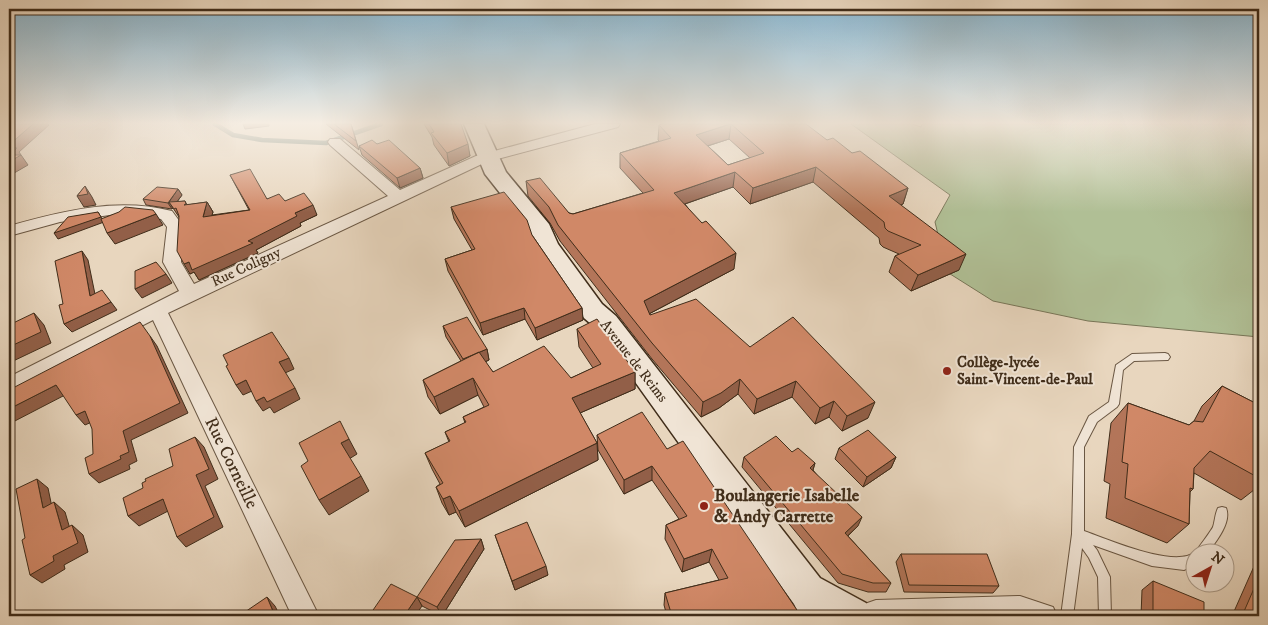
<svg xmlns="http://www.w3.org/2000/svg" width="1268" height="625" font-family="'IM FELL DW Pica',serif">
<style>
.green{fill:#b0bf95;stroke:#787658}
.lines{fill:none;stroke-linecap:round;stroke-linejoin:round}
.stream{stroke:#748173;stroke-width:4.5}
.service-casing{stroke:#6a5743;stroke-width:2}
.minor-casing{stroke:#6a5743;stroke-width:2}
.secondary-casing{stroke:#402d1a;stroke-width:3}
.service{fill:#f0e4d5;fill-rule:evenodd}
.minor{fill:#f0e4d5;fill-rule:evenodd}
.secondary{fill:#f0e4d5;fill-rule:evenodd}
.wall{fill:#b37559;stroke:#402d1a;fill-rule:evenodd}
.shaded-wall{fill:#925f48;stroke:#402d1a}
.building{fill:#d08867;stroke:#402d1a}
.poi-dot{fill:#8f2418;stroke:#f0e4d5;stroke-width:2}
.labels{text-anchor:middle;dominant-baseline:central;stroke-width:4;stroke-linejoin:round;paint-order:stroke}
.street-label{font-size:15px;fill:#402d1a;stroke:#f0e4d5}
.poi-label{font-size:15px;font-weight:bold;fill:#402d1a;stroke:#f0e4d5;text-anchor:start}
.near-street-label{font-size:18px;fill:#402d1a;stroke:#f0e4d5}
.near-poi-label{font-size:18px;font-weight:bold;fill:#402d1a;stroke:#f0e4d5;text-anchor:start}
</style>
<rect width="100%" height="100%" fill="#e8d6be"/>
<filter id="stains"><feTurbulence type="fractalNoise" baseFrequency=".004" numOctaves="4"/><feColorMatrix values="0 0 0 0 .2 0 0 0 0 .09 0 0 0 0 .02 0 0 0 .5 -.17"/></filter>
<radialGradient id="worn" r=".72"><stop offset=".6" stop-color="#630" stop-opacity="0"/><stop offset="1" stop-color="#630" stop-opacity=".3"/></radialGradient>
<!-- green -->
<path class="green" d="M 851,124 L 912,124 L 921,127 L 922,124 L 1259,124 L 1259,337 L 1088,321 L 993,301 L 947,272 L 935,222 L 950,195 Z"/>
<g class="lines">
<!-- stream -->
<path class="stream" d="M 215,124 L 233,135 L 262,140 L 326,143 L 381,124"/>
<!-- service casing -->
<g class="service-casing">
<path id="service" d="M 1165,353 L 1168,354 L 1170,357 L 1168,360 L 1134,361 L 1123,370 L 1119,404 L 1117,407 L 1097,422 L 1084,447 L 1084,531 C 1107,539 1175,569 1195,552 C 1197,550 1211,531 1213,527 C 1215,521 1215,514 1218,508 L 1222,507 L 1226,508 C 1232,522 1216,542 1208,552 L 1196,552 L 1196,564 L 1184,570 L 1152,566 L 1093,545 L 1097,550 L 1110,577 L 1111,616 L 1099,616 L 1098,577 L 1089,558 L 1082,548 L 1073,616 L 1061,616 L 1072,534 L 1074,447 L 1089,416 L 1109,402 L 1116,365 L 1132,354 Z"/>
</g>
<!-- minor casing -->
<g class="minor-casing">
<path id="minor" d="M 595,124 L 620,124 L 618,127 L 486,162 L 168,313 L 319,616 L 292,616 L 153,320 L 9,394 L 9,377 L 179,291 L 163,262 L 167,227 L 161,219 L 117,214 L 60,222 L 9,236 L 9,226 C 62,211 117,197 172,211 L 183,226 L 181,262 L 194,284 L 388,196 L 330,145 L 328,142 L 330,139 L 340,139 L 400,190 L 476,156 Z
M 1020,596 L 1053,607 L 1057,616 L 852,616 L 856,607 L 876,600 Z"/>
</g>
<!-- secondary casing -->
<g class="secondary-casing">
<path id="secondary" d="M 464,124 L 484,124 L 506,172 L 549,224 L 558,244 L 602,304 L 616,316 L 820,578 L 866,603 L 871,616 L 800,616 L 794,604 L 598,330 L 584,318 L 535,245 L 530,231 L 485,174 Z"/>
</g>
<!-- service -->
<use href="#service" class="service"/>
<!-- minor -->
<use href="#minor" class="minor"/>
<!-- secondary -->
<use href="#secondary" class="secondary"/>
</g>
<!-- wall -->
<path class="wall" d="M 326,124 L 351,124 L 359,150 Z
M 424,124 L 461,124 L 470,156 L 449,166 L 434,145 L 432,137 Z
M 730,124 L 827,140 L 852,153 L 908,188 L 903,204 L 901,205 L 959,270 L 911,291 L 889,272 L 895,256 L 899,254 L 883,247 L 880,244 L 879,238 L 813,182 L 750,204 L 733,187 L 685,204 L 734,269 L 649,314 L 650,315 L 750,347 L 868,418 L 842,431 L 829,417 L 815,424 L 792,397 L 754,414 L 738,394 L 719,408 L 701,417 L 652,359 L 560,241 L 550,223 L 528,196 L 526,181 L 569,213 L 573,214 L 643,193 L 620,168 L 620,153 L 659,141 L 658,140 L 659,125 ZM 729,139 L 750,158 L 728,165 L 708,146 Z
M 377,144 L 420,168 L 423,178 L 400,188 L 362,155 L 359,146 Z
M 230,175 L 267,199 L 285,201 L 317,215 L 300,223 L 301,226 L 256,250 L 258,253 L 199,280 L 194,272 L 190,274 L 179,217 L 173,208 L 172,209 L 146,205 L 143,199 L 178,189 L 182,195 L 177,202 L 185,201 L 187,205 L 207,202 L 213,212 L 212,215 L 249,210 Z
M 451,207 L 532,235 L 582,308 L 583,320 L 537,340 L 525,319 L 483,335 L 448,271 L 445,259 L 472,250 L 454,219 Z
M 443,326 L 487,349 L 489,360 L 485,362 L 493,372 L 571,378 L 593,368 L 579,347 L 577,329 L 635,372 L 635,389 L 580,413 L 597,443 L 598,460 L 465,527 L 456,512 L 449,515 L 442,503 L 436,487 L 440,484 L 432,469 L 425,453 L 449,442 L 445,432 L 465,423 L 463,417 L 484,407 L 478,395 L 440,414 L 428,397 L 423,380 L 461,361 L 446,337 Z
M 1222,386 L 1259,405 L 1259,486 L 1241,500 L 1194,473 L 1193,489 L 1190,492 L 1189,524 L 1167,543 L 1106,518 L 1110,484 L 1104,481 L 1111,423 L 1128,403 L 1189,425 L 1194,421 L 1202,406 Z
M 597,435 L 667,449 L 801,616 L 667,616 L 664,605 L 665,593 L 719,580 L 709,562 L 682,572 L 665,539 L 666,525 L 679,519 L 652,480 L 624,494 L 598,450 Z
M 839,448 L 896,457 L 891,468 L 863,487 L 835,459 Z
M 792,452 L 815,463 L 813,470 L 858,526 L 848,536 L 891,583 L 886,592 L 868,592 L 838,583 L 742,467 L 744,457 Z
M 495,535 L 548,575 L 515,590 Z
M 481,539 L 484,549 L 442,616 L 422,606 L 417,597 Z
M 901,554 L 999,586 L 993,593 L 904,592 L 896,562 Z
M 1259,555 L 1259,616 L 1232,616 Z
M 1153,581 L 1204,616 L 1141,616 L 1142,590 Z"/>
<!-- shaded-wall -->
<path class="shaded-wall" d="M 33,124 L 48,124 L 49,125 L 19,152 L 28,165 L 9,176 L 9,145 Z
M 243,124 L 269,124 L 269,126 L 245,129 Z
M 731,124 L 729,139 L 694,150 L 696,135 Z
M 468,144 L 470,156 L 449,166 L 447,153 Z
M 816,167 L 813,182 L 750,204 L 753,188 Z
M 420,168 L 423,178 L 400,188 L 397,178 Z
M 735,172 L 733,187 L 673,208 L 674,193 Z
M 85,186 L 92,197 L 96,205 L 84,207 L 77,196 Z
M 908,188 L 903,204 L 884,211 L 889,196 Z
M 178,189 L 182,195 L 173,207 L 169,202 Z
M 169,202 L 173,208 L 172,209 L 168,203 Z
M 207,202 L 213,212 L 208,227 L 203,217 Z
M 313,205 L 317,215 L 300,223 L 301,226 L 256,250 L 258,253 L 199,280 L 194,272 L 190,274 L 184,264 L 248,241 L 295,213 Z
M 98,212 L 104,222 L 58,239 L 54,233 Z
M 156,214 L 163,225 L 115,244 L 107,233 Z
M 9,233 L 13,238 L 9,242 Z
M 82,251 L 88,260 L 97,304 L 90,296 Z
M 736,253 L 734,269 L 643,317 L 644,301 Z
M 966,254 L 959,270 L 911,291 L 918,275 Z
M 166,274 L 172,283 L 142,298 L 135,289 Z
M 111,302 L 117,310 L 72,332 L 64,324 Z
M 524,308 L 525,319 L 483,335 L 480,323 Z
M 582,308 L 583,320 L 537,340 L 535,328 Z
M 34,313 L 44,325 L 51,343 L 9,363 L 9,347 Z
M 150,336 L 157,346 L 188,413 L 131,440 L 137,461 L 129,465 L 130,469 L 99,483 L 89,474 L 120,456 L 123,431 Z
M 487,349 L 489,360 L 466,370 L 463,359 Z
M 289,358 L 294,369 L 285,373 L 279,362 Z
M 635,372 L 635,389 L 573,416 L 572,398 Z
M 473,378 L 478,395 L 440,414 L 434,397 Z
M 740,379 L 738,394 L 719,408 L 701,417 L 703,402 Z
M 246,380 L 252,391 L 243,395 L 236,385 Z
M 796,381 L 792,397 L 754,414 L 757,399 Z
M 56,385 L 65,395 L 9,424 L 9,409 Z
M 295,388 L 300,399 L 274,413 L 270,407 L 263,411 L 256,401 L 264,397 Z
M 834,401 L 829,417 L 815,424 L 820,408 Z
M 875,402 L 868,418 L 842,431 L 847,416 Z
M 85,411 L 94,421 L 85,425 L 76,415 Z
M 195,437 L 204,447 L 218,479 L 205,486 L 223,527 L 186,547 L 177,537 L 196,475 Z
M 349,439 L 357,454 L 349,459 L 341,443 Z
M 597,443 L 598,460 L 465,527 L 459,511 Z
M 896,457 L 891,468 L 863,487 L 867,477 Z
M 815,463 L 812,473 L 810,468 Z
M 652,466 L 652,480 L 624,494 L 624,480 Z
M 361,476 L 369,491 L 329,515 L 319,500 Z
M 37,479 L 48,488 L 54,517 L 43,508 Z
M 450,496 L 456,512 L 449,515 L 443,499 Z
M 163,499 L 172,509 L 139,526 L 128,516 Z
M 54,502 L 65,512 L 73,539 L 62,530 Z
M 862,517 L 858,526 L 841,542 L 845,533 Z
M 72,525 L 83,535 L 88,552 L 64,565 L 65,569 L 42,583 L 30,575 L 53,556 Z
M 481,539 L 484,549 L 442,616 L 437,607 Z
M 712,549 L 709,562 L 682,572 L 684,559 Z
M 546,566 L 548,575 L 515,590 L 512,581 Z
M 267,597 L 275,606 L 280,616 L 275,616 Z
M 417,597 L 422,606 L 415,616 L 404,616 Z"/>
<!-- building -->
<path class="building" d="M 9,124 L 33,124 L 9,145 Z
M 334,124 L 351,124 L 356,141 Z
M 429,124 L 461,124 L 468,144 L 447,153 L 431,133 L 434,132 Z
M 662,124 L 730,124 L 696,135 L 728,165 L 764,153 L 731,124 L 806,124 L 827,140 L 833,138 L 852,153 L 860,151 L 908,188 L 889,196 L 966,254 L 918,275 L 895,256 L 921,245 L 888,231 L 885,228 L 884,222 L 816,167 L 753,188 L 735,172 L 674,193 L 702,223 L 706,221 L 736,253 L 644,301 L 650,315 L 696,299 L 750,347 L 793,317 L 875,402 L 847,416 L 834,401 L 820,408 L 796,381 L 757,399 L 740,379 L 721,393 L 703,402 L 652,343 L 558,225 L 549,207 L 526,181 L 540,178 L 569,213 L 573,214 L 654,190 L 620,153 L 671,138 L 659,125 Z
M 372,140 L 377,144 L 389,140 L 420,168 L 397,178 L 359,146 Z
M 9,148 L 17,148 L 9,155 L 21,155 L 9,162 Z
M 250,169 L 267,199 L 279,194 L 285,201 L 304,193 L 313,205 L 295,213 L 297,216 L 248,241 L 253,243 L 192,270 L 189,262 L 184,264 L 177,251 L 179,216 L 176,208 L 174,209 L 169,202 L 185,201 L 186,204 L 184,205 L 207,202 L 203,217 L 250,210 L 230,175 Z
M 85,186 L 88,194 L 77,196 Z
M 157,187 L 178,189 L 168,203 L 143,199 Z
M 504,192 L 527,220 L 532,235 L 582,308 L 535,328 L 524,308 L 480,323 L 445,259 L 475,249 L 451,207 Z
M 125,207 L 153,210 L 156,214 L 107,233 L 101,219 L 119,212 Z
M 98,212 L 101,217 L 54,233 L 68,217 Z
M 82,251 L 90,296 L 102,290 L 111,302 L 64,324 L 59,305 L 63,304 L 55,261 Z
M 156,262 L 166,274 L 135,289 L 135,271 Z
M 34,313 L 41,332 L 9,347 L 9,325 Z
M 467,317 L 487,349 L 463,359 L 443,326 Z
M 597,319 L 635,372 L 572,398 L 597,443 L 459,511 L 450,496 L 443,499 L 436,487 L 443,483 L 425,453 L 450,441 L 445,432 L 466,422 L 463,417 L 489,405 L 473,378 L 434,397 L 423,380 L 479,352 L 493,372 L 544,346 L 571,378 L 601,364 L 577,329 Z
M 140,322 L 150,336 L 180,403 L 123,431 L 129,452 L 120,456 L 121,459 L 89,474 L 85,458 L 93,454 L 92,429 L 85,411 L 76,415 L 56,385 L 9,409 L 9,390 Z
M 272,332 L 289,358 L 279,362 L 295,388 L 267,402 L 264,397 L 256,401 L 246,380 L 236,385 L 226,366 L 228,365 L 223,355 Z
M 1222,386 L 1259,405 L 1259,478 L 1210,451 L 1194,468 L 1193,489 L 1190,488 L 1189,524 L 1125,498 L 1128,464 L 1122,462 L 1128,403 L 1189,425 L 1194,421 L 1203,422 Z
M 642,412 L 667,449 L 683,441 L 801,616 L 672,616 L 665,593 L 728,578 L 712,549 L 684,559 L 666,525 L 687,516 L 676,500 L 652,466 L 624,480 L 597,435 Z
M 340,421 L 349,439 L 341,443 L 361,476 L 319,500 L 301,466 L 308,461 L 299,443 Z
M 868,430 L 896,457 L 867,477 L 839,448 Z
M 776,436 L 792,452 L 798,448 L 815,463 L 810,468 L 862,517 L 845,533 L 891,583 L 873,583 L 842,574 L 744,457 Z
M 195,437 L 209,469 L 196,475 L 214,517 L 177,537 L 163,499 L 128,516 L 123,498 L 143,488 L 142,483 L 146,481 L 145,479 L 173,466 L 169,449 Z
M 37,479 L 43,508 L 54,502 L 62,530 L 72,525 L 78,543 L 53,556 L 54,561 L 30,575 L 22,540 L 25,538 L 16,489 Z
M 527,522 L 546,566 L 512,581 L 495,535 Z
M 481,539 L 437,607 L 417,597 L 455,540 Z
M 901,554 L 987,554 L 999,586 L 909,585 Z
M 1259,577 L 1259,616 L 1242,616 Z
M 1153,581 L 1204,602 L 1204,616 L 1165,616 L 1153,611 Z
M 391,584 L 417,597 L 404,616 L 376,616 L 371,613 Z
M 267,597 L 275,616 L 239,616 Z
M 448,613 L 454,616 L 445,616 Z"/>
<!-- sky -->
<linearGradient id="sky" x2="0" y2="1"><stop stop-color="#87b6d1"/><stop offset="0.58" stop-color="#f5ede2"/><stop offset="1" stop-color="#f5ede2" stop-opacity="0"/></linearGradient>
<rect width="1268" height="212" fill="url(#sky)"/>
<!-- markers -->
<g class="poi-dot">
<circle cx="947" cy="371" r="5"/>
<circle cx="704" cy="506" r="5"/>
</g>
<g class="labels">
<!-- street labels -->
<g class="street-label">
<text transform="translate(246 267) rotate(-25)">Rue Coligny</text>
<text transform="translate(634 361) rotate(52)">Avenue de Reims</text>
</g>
<!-- poi labels -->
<g class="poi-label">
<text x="957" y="362">Collège-lycée<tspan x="957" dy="17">Saint-Vincent-de-Paul</tspan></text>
</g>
<!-- near-street labels -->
<g class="near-street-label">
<text transform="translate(231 463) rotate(64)">Rue Corneille</text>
</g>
<!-- near-poi labels -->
<g class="near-poi-label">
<text x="714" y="496">Boulangerie Isabelle<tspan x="714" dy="21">&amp; Andy Carrette</tspan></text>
</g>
</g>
<!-- margin -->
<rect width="1268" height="625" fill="none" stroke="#e8d6be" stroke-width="30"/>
<rect x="10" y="10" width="1248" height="605" fill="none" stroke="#402d1a" stroke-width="2.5"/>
<rect x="15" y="15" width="1238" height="595" fill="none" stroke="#402d1a"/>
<!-- north arrow -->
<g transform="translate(1210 568) rotate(39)"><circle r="24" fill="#f0e4d5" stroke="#aa9b8a"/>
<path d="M0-4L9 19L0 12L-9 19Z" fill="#8f2418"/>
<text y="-8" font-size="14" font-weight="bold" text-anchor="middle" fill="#402d1a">N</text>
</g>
<rect width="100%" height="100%" filter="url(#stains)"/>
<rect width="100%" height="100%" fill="url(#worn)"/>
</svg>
